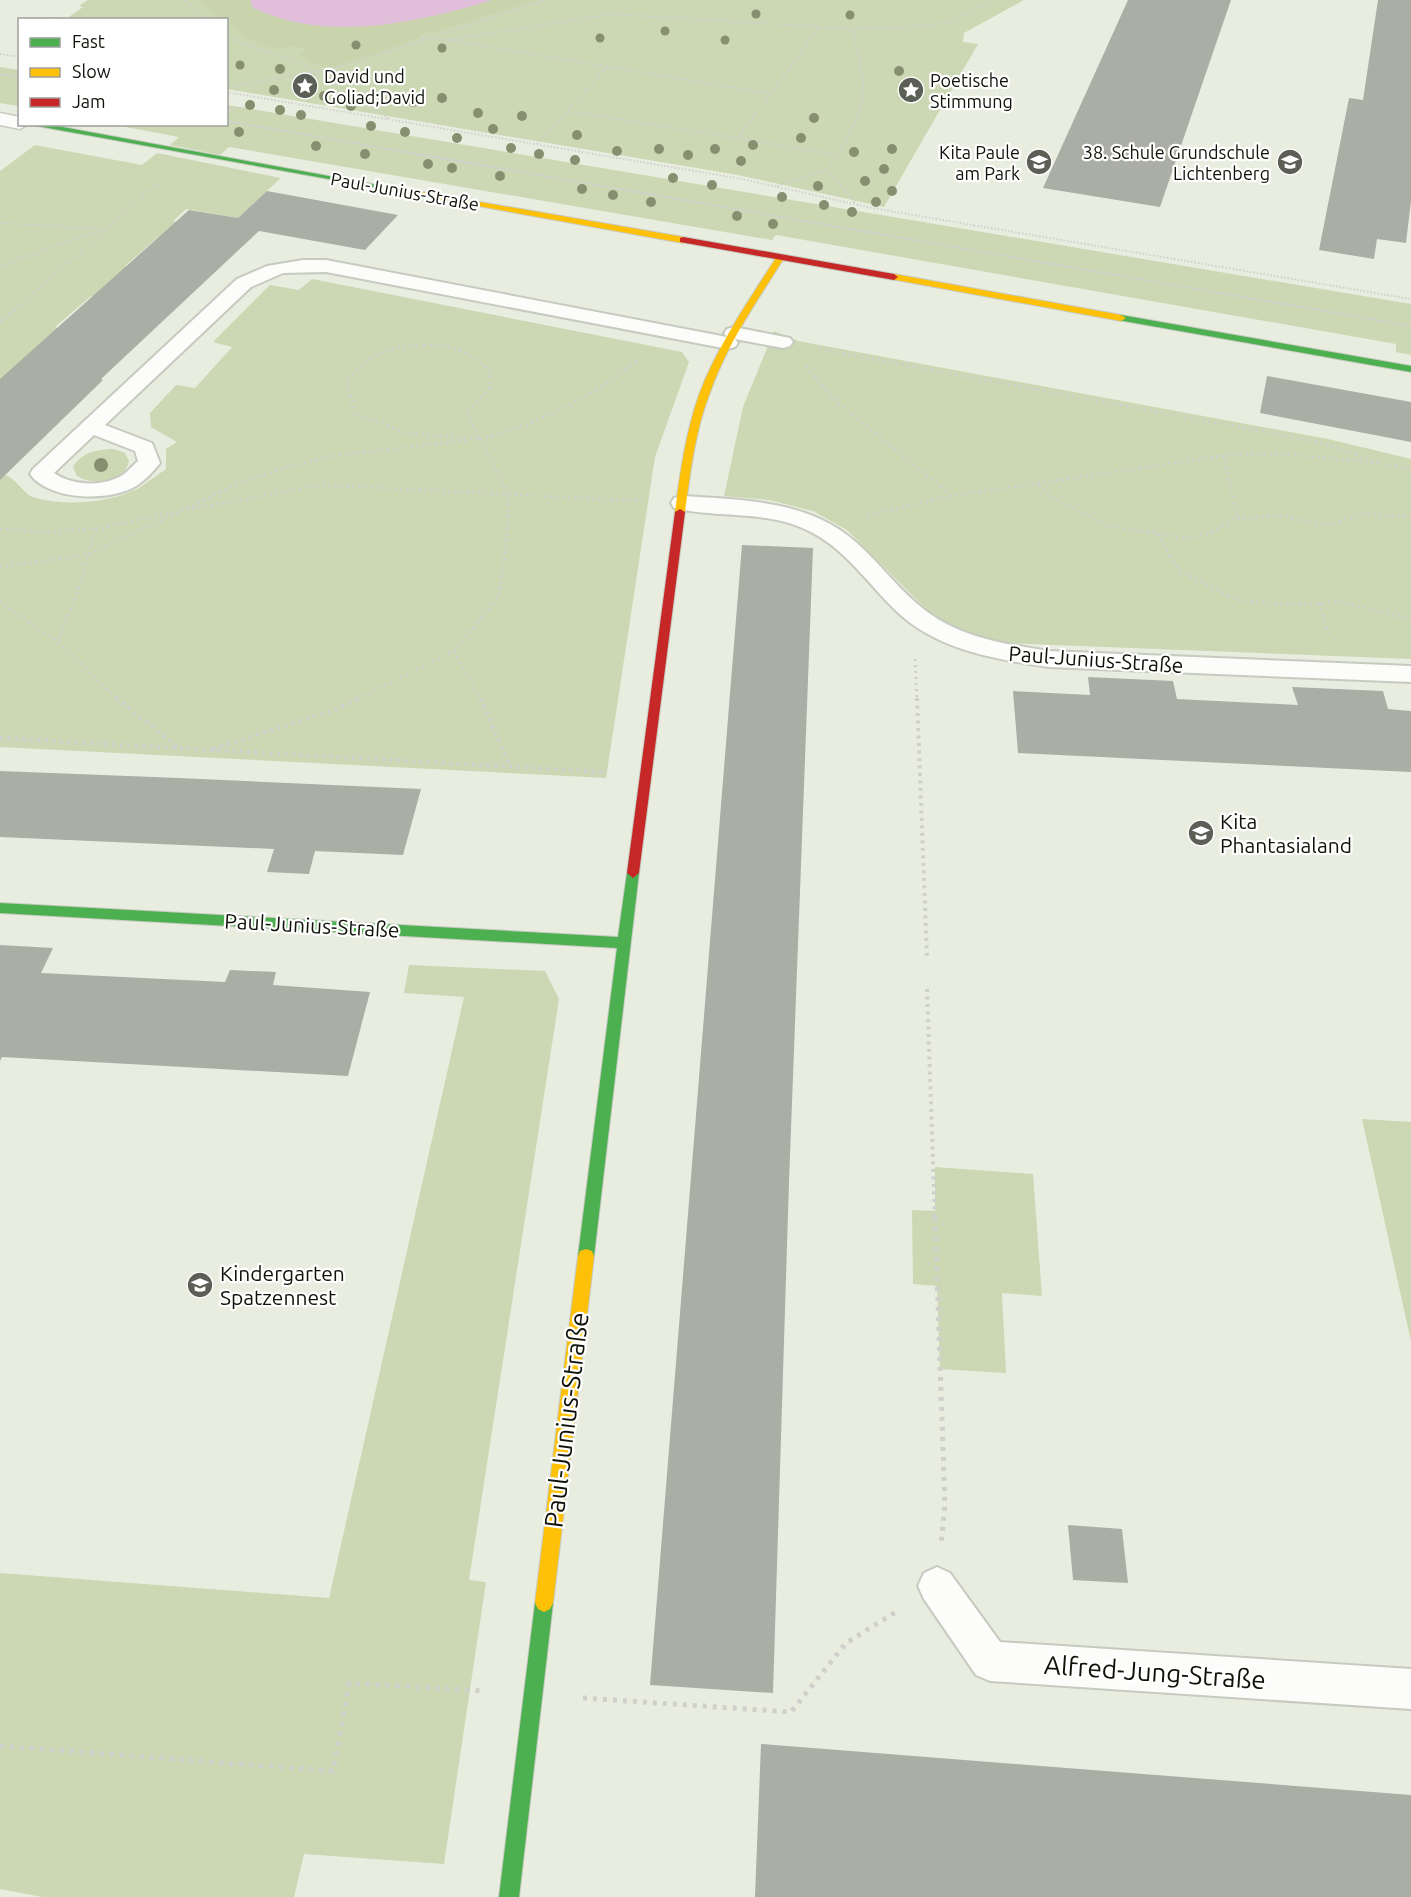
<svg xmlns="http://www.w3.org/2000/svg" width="1411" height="1897" font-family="Ubuntu,sans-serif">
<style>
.green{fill:#ccd7b3}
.forest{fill:#c9d4ac}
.water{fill:#e2c0dc}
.building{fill:#abaea4}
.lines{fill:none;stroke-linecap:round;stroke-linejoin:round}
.lane-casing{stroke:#c6cabf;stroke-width:4}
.street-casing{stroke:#c6cabf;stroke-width:3}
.fast-casing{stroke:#c6cabf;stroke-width:2}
.slow-casing{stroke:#c6cabf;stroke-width:2}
.jam-casing{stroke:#c6cabf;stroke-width:2}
.path-far3{stroke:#cfd0cc;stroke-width:2;stroke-dasharray:1.5 2;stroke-linecap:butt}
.path-far2{stroke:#cfd0cc;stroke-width:3;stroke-dasharray:2 4;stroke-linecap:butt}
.path-far1{stroke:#cfd0cc;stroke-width:4;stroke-dasharray:3 4.5;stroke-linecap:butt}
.path{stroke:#cfd0cc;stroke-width:5;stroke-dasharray:4 6;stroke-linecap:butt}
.lane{fill:#fcfcfa;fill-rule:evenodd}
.street{fill:#fcfcfa;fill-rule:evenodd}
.fast{fill:#4caf50;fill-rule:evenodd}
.slow{fill:#ffc107;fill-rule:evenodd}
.jam{fill:#c62828;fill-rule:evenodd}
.tram{stroke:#d0d2cd;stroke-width:1.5}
.tree{fill:#888f70}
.labels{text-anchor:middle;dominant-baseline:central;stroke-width:4.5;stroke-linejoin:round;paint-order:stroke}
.far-poi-label{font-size:18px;fill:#10120a;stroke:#fff;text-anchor:start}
.far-street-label{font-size:18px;fill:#10120a;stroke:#fff}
.street-label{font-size:21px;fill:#10120a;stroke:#fff}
.poi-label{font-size:21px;fill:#10120a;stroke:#fff;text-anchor:start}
.near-street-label{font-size:26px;fill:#10120a;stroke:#fff}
</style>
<rect width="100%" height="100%" fill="#e9ede0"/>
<!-- green -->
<path class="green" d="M 88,0 L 1024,0 L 964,33 L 963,42 L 978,44 L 884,207 L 738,175 L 227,89 L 226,20 L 49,20 L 53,17 L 66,19 L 83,7 L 79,6 Z
M 0,67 L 19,70 L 19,106 L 0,103 Z
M 227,105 L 1411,304 L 1411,355 L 1396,352 L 1396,344 L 776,235 L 772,240 L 229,147 L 220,155 L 170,145 L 179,137 L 115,125 L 226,124 Z
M 35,145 L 142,165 L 157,153 L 281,178 L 238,218 L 186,209 L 173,221 L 183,224 L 166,239 L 158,237 L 125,266 L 130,268 L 99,298 L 91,296 L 55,327 L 63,330 L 0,379 L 0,171 Z
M 312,279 L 682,352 L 689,362 L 655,457 L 606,778 L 0,747 L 0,473 C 17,477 23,494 33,497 C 65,507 110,503 139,488 C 148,482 157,475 166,469 L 166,449 L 177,442 L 151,427 L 150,413 L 176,385 L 195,388 L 232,347 L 213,342 L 270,285 L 299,290 Z
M 774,331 L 798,341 L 1328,439 L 1411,459 L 1411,659 L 1006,643 L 960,630 L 933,616 L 847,530 L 813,511 L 769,500 L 724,496 L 743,407 Z
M 114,449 L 125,453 L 129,461 C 125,482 91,487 76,475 L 73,467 C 81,452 99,449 114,449 Z
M 409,965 L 545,971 L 559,999 L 469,1580 L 486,1582 L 444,1864 L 304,1854 L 294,1897 L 42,1897 L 0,1889 L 0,1573 L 329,1598 L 464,997 L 404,993 Z
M 1362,1119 L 1411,1122 L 1411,1342 L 1410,1337 Z
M 935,1167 L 1033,1174 L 1042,1296 L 1002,1293 L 1006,1373 L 940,1369 L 937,1286 L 913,1284 L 912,1210 L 935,1211 Z"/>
<!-- forest -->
<path class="forest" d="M 200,0 L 250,0 L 253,8 L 378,25 L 444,14 L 492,0 L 537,0 L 434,32 L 303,48 C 292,44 280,50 269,47 C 253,44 239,31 227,22 L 226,20 L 218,16 Z
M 418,34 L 420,36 C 400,44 341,71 321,66 C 314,64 306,59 300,56 L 304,50 L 320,46 Z"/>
<!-- water -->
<path class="water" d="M 250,0 L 492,0 C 416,23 328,43 253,8 Z"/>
<!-- building -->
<path class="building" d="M 1128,0 L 1231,0 L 1160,207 L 1043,188 Z
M 1378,0 L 1411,0 L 1411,201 L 1406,243 L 1377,239 L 1374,259 L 1319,250 L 1349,98 L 1363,100 Z
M 267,191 L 398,215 L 365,250 L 259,231 L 101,379 L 103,380 L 0,480 L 0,379 L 189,210 L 238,218 Z
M 1267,376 L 1411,402 L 1411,442 L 1260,413 Z
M 742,545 L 813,548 L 789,1182 L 773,1693 L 650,1685 Z
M 1088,677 L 1173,681 L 1177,699 L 1298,705 L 1292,687 L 1383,691 L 1388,709 L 1411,711 L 1411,772 L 1018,753 L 1013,691 L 1090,695 Z
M 0,771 L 179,778 L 421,789 L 403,855 L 315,851 L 309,874 L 267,872 L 274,849 L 0,837 Z
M 0,945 L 53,948 L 41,973 L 225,982 L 230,970 L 276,972 L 273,985 L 370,992 L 348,1076 L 2,1057 L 0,1061 Z
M 1068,1525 L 1122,1529 L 1128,1583 L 1073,1580 Z
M 761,1744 L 1411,1795 L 1411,1897 L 755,1897 Z"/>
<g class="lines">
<!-- lane casing -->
<g class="lane-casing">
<path id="lane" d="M 303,260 L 326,260 L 727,337 L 724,333 L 727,329 L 734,327 L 790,338 L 793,342 L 790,346 L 783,348 L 735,339 L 738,343 L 735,347 L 728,349 L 326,272 L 283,273 L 251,287 L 105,425 L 152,443 L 160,463 C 154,471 144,481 136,486 C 110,502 49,501 30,474 L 33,469 L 237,279 L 267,266 ZM 94,435 L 135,451 L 138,461 C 132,466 126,474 119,477 C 100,487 71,485 54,473 Z
M 682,496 C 730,499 787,500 830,524 C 867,544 889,581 921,607 C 957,637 1004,644 1049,651 L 1411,666 L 1411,682 L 1049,667 C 999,660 943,651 903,617 C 872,590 850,553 813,533 C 770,509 720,519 674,508 L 671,503 L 674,498 Z
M 937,1567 L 950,1573 L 1000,1642 L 1411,1669 L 1411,1709 L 990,1681 L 976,1675 L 924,1599 L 918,1586 L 924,1573 Z"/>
</g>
<!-- street casing -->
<g class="street-casing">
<path id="street" d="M 0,113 L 20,117 L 20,124 L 28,124 L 20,129 L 0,125 Z"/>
</g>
<!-- fast casing -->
<g class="fast-casing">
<path id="fast" d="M 26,124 L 46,124 L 388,187 L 384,189 Z
M 1121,315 L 1411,366 L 1411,372 L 1118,320 L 1116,318 Z
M 633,868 L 639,873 L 594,1256 L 592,1261 L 586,1263 L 580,1261 L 578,1256 L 617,948 L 0,913 L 0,903 L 618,937 L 627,873 Z
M 544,1594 L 550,1597 L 553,1603 L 519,1897 L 499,1897 L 535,1603 L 538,1597 Z"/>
</g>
<!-- slow casing -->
<g class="slow-casing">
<path id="slow" d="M 381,185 L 683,237 L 687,240 L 683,243 L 384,189 L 381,189 Z
M 780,255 L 784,258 C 756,302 726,346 709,395 C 695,432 690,473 685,512 L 680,515 L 676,514 L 675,512 C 680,473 686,432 699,395 C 717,346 748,302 776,258 Z
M 894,274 L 1121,315 L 1126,318 L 1121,321 L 891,279 L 890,277 Z
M 586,1249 L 592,1251 L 594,1256 L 553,1603 L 550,1609 L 544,1612 L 538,1609 L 535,1603 L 578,1256 L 580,1251 Z"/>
</g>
<!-- jam casing -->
<g class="jam-casing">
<path id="jam" d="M 683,237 L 894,274 L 898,277 L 894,280 L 680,242 L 680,238 Z
M 680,509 L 685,512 L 639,873 L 633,878 L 627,873 L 675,512 Z"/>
</g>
<!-- path-far3 -->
<path class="path-far3" d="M 185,0 L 208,20
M 226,35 L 243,44 L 303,65 L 390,119
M 422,39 L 448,40 L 612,14 L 853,29 L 930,26 L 953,20 L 994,0
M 448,40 L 771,94 L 737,138 L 567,111 L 607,68
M 0,54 L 20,57
M 226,88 L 338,67 L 546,0
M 226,92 L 742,179 L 872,208 L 1411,299
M 771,94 L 819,27
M 226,108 L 235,109 L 226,111
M 737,138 L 838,155
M 537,144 L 567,111
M 827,169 L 855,203
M 777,186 L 827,169 L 838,155 L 859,115 L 864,86 L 853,29
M 0,223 L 102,229
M 0,266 L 104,229
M 22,303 L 160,182"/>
<!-- path-far2 -->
<path class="path-far2" d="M 0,322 L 23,302
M 424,345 C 456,345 466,351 490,371 L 490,388 L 467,412 L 480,439 L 407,433 L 355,414 L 347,381 C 367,353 391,347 424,345 Z
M 819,349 L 1320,442 L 1379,463
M 806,367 L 838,403 L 952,496
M 480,439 C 539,423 592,399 638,359
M 1224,455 L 1237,518
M 1039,485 L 1049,495 L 1109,526 L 1185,538 L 1206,535 L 1237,518 L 1280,516 L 1327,525 L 1366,514 L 1411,516
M 187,510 L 322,485 L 642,501
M 867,515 L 952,496 L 1235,454 L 1285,454 L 1379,463 L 1411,469
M 0,529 L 40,532 L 96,529 L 174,512
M 96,529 L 79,586 L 58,642 L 118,699
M 1157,535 L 1179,570 L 1237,600 L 1287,605 L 1342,602 L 1411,619
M 0,567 L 89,554 L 240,483 L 288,467 L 332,456 L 470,440
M 0,600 L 6,607 L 58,642
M 1320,603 L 1329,636
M 454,651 L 481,699
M 915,659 L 917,699
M 357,699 L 454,651 L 499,596 L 507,538 L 508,494 L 480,439"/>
<!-- path-far1 -->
<path class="path-far1" d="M 116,698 L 177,746
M 480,698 L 510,766
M 917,698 L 927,956
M 0,738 L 604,772
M 213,749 L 337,709 L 360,698
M 927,989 L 935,1218"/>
<!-- path -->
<path class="path" d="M 935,1217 L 945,1506 L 941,1543
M 583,1698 L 791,1712 L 846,1643 L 899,1610
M 0,1746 L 333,1771 L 349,1683 L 483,1691"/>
<!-- lane -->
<use href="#lane" class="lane"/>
<!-- street -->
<use href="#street" class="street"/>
<!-- fast -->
<use href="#fast" class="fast"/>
<!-- slow -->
<use href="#slow" class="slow"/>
<!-- jam -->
<use href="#jam" class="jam"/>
<!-- tram -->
<path class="tram" d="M 0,74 L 20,78
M 226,121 L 1411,326"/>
</g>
<!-- trees -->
<g class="tree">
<circle cx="756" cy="14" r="4.5"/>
<circle cx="850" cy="15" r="4.5"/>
<circle cx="665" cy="31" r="4.5"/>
<circle cx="600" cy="38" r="4.5"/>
<circle cx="725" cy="40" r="4.5"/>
<circle cx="356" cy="45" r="4.5"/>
<circle cx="442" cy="48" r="4.5"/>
<circle cx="240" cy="65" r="4.5"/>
<circle cx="280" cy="69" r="5"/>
<circle cx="899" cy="71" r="5"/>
<circle cx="274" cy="90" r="5"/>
<circle cx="324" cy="96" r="5"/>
<circle cx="442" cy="98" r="5"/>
<circle cx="413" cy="102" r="5"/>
<circle cx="250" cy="105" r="5"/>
<circle cx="351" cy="106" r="5"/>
<circle cx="280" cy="110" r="5"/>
<circle cx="478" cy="113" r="5"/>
<circle cx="301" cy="115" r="5"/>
<circle cx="522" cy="116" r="5"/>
<circle cx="814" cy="118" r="5"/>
<circle cx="371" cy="126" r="5"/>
<circle cx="493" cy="129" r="5"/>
<circle cx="239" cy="132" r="5"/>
<circle cx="405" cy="132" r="5"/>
<circle cx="577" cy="135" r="5"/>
<circle cx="457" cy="138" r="5"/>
<circle cx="801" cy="138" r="5"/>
<circle cx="753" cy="145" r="5"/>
<circle cx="316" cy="146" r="5"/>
<circle cx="511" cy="148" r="5"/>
<circle cx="659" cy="149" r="5"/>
<circle cx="715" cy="149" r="5"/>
<circle cx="892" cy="149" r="5"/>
<circle cx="617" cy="151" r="5"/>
<circle cx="854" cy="152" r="5"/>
<circle cx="365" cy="154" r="5"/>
<circle cx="539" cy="154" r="5"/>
<circle cx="688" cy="155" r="5"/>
<circle cx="575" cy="160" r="5"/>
<circle cx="741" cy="161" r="5"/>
<circle cx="428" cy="164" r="5"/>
<circle cx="452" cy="168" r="5"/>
<circle cx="884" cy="169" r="5"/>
<circle cx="500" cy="176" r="5"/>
<circle cx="673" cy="178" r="5"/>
<circle cx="865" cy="181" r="5"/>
<circle cx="712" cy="185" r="5"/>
<circle cx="818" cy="186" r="5"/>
<circle cx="582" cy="189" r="5"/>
<circle cx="892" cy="191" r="5"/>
<circle cx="613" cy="195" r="5"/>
<circle cx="782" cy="197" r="5"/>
<circle cx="651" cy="202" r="5"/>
<circle cx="876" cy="202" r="5"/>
<circle cx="824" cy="205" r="5"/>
<circle cx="852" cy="212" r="5"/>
<circle cx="737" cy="216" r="5"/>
<circle cx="773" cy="224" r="5"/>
<circle cx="101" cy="465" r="7"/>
</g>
<!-- icons -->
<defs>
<g id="sight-disc" transform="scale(1.35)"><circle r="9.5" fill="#5c5f55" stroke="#fff"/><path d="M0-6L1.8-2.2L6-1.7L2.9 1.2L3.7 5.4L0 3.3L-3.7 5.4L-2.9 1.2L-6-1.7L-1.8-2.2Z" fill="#fff"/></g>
<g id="school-disc" transform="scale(1.35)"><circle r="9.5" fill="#5c5f55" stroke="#fff"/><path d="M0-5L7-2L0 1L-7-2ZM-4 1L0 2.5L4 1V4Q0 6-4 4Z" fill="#fff"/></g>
</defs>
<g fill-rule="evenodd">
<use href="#sight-disc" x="305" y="86"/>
<use href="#sight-disc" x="911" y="90"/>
<use href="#school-disc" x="1039" y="162"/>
<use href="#school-disc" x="1290" y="162"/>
<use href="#school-disc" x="1201" y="833"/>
<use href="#school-disc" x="200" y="1285"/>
</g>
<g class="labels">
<!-- far-poi labels -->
<g class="far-poi-label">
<text x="324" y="76">David und<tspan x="324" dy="21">Goliad;David</tspan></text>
<text x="930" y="80">Poetische<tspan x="930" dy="21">Stimmung</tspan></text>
<text x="1020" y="152" text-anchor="end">Kita Paule<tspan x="1020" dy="21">am Park</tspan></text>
<text x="1270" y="152" text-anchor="end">38. Schule Grundschule<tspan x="1270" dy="21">Lichtenberg</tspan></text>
</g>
<!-- far-street labels -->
<g class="far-street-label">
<text transform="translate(405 191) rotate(10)">Paul-Junius-Straße</text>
</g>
<!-- street labels -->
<g class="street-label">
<text transform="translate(1096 659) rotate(4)">Paul-Junius-Straße</text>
<text transform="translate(312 925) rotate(3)">Paul-Junius-Straße</text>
</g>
<!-- poi labels -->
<g class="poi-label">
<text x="1220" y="821">Kita<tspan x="1220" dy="24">Phantasialand</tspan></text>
<text x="220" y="1273">Kindergarten<tspan x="220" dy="24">Spatzennest</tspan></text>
</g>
<!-- near-street labels -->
<g class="near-street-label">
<text transform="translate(566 1420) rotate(-83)">Paul-Junius-Straße</text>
<text transform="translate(1155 1672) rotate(4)">Alfred-Jung-Straße</text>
</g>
</g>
<!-- legend -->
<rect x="18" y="18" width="210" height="108" fill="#ffffff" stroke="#9fa09d" stroke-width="1.5"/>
<rect x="30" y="38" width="30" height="9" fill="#4caf50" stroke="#9fa09d" stroke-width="1.5"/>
<text x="72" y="48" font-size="18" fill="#10120a">Fast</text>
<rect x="30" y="68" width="30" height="9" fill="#ffc107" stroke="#9fa09d" stroke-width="1.5"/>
<text x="72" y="78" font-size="18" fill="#10120a">Slow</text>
<rect x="30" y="98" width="30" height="9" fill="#c62828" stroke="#9fa09d" stroke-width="1.5"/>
<text x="72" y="108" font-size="18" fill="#10120a">Jam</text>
</svg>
